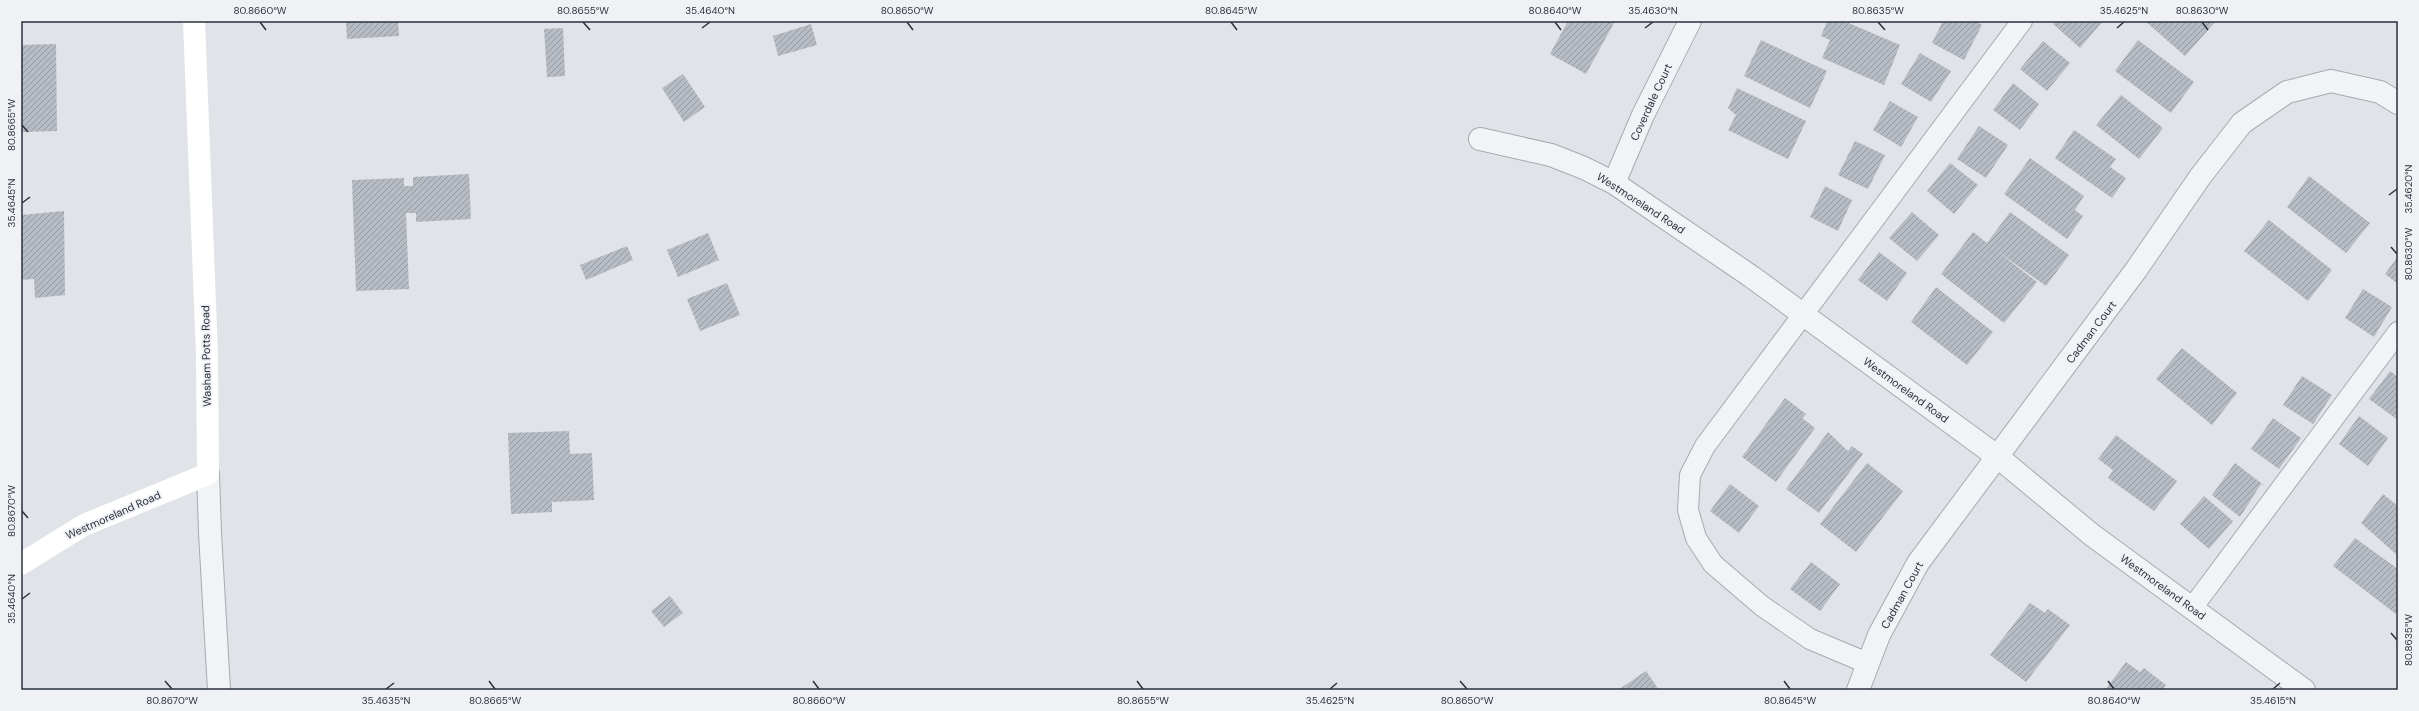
<svg xmlns="http://www.w3.org/2000/svg" width="2419" height="711" viewBox="0 0 2419 711" font-family="'DM Sans',sans-serif">
<style>
.building{fill:url(#building-hatch)}
.lines{fill:none;stroke-linecap:round;stroke-linejoin:round}
.lane-casing{stroke:#a6aab1;stroke-width:22}
.street-casing{stroke:#a6aab1;stroke-width:24}
.lane{stroke:#f2f3f6;stroke-width:20}
.street{stroke:#f2f3f6;stroke-width:22}
.secondary{stroke:#fff;stroke-width:22}
.ticks{fill:none;stroke:#2a313d;stroke-width:1.5}
.labels{text-anchor:middle;stroke-width:3.5;stroke-linejoin:round;paint-order:stroke}
.street-label{font-size:11px;fill:#2a313d;stroke:#eff1f5}
.neatline{fill:none;stroke:#2a313d;stroke-width:1.5}
.ticks-label{font-size:10px;text-anchor:middle;fill:#2a313d}
</style>
<defs>
<pattern id="building-hatch" width="6" height="6" patternUnits="userSpaceOnUse"><rect width="6" height="6" fill="#b7bcc4"/><path d="M-1 1l2-2M0 6l6-6M5 7l2-2" fill="none" stroke="#9599a0"/></pattern>
</defs>
<rect width="100%" height="100%" fill="#e0e3e7"/>
<path class="building" d="M346,21H398L399,36L347,39Z
M1568,21H1615L1586,74L1550,54Z
M1827,21H1844L1900,45L1884,85L1822,58L1830,40L1821,36Z
M1943,21H1975L1982,25L1964,60L1932,43Z
M2056,21H2103L2080,48L2053,24Z
M2145,21H2216L2185,56Z
M811,24L817,45L778,56L773,36Z
M563,28L565,76L547,77L544,29Z
M1761,40L1827,71L1810,108L1744,76Z
M2138,40L2194,82L2171,113L2115,71Z
M2043,41L2070,63L2047,91L2020,69Z
M56,44L57,131L21,132V45Z
M1920,53L1951,71L1931,102L1901,84Z
M683,74L705,107L684,122L662,88Z
M2013,83L2039,104L2020,130L1993,110Z
M1737,88L1806,121L1788,159L1728,130L1736,115L1728,108Z
M2121,95L2163,128L2139,159L2096,125Z
M1890,101L1918,117L1901,147L1873,130Z
M1979,126L2008,145L1986,178L1957,159Z
M2074,130L2116,159L2110,167L2126,178L2112,198L2055,158Z
M1855,141L1885,155L1868,189L1838,175Z
M2030,158L2084,196L2075,210L2083,216L2067,239L2004,194Z
M1950,163L1978,185L1954,214L1927,191Z
M469,174L471,219L416,222V213H406L409,289L356,291L352,180L404,178V186H413V177Z
M2309,176L2370,223L2346,253L2287,207Z
M1825,186L1852,200L1838,231L1810,217Z
M64,211L65,295L35,298L34,279L21,280V215Z
M1912,212L1939,235L1917,261L1889,238Z
M2010,212L2069,255L2046,286L1997,251L2037,282L2004,323L1941,274L1973,232L1987,243Z
M2269,220L2332,270L2308,301L2244,251Z
M708,233L719,260L678,277L667,250Z
M627,246L633,260L586,280L580,265Z
M1879,252L1907,273L1887,301L1858,280Z
M2398,256V284L2385,274Z
M727,283L740,315L700,331L687,299Z
M1936,287L1993,332L1967,365L1911,322Z
M2363,289L2392,307L2374,337L2345,318Z
M2182,348L2237,393L2212,425L2156,379Z
M2390,371L2398,377V420L2369,399Z
M2302,376L2332,395L2313,424L2283,405Z
M1785,398L1806,414L1802,418L1815,428L1776,482L1742,457Z
M2359,416L2388,438L2368,466L2339,444Z
M2273,418L2301,438L2279,469L2251,449Z
M569,431L570,454L592,453L594,500L552,502V512L511,514L508,433Z
M1828,432L1848,451L1852,446L1863,454L1819,513L1786,489Z
M2116,435L2177,481L2154,511L2108,478L2113,470L2098,459Z
M1867,463L1903,491L1856,552L1820,524Z
M2235,463L2265,486L2261,484L2240,517L2212,495Z
M1730,484L1759,506L1739,533L1710,511Z
M2383,494L2398,506V556L2361,523Z
M2204,496L2233,521L2209,549L2180,524Z
M2355,538L2398,569V611L2396,614L2333,566Z
M1811,562L1840,584L1820,611L1790,589Z
M670,596L683,613L664,627L651,611Z
M2030,603L2045,613L2048,609L2070,625L2026,682L1990,655Z
M2126,662L2140,672L2144,668L2166,685L2162,690H2105Z
M1646,671L1659,690H1618Z"/>
<g class="lines">
<g class="lane-casing">
<path id="lane" d="M2192,608L2398,332
M1867,663L1810,639L1762,606L1713,564L1696,538L1688,510L1690,475L1705,446L2022,21"/>
</g>
<g class="street-casing">
<path id="street" d="M1480,139L1551,155L1584,168L1614,183L1752,277L1998,457L2092,535L2304,690
M1614,183L1643,115L1690,21
M208,474L210,533L219,690
M1858,690L1879,635L1918,563L2136,270L2200,177L2242,123L2287,92L2331,81L2380,92L2398,103"/>
</g>
<use href="#lane" class="lane"/>
<use href="#street" class="street"/>
<path class="secondary" d="M21,564L84,525L208,474L207,355L194,21"/>
</g>
<path class="ticks" d="M260,22L266,30M583,22L590,30M907,22L913,30M1231,22L1237,30M1555,22L1561,30M1878,22L1885,30M2202,22L2208,30M702,28L710,22M1645,28L1653,22M2117,28L2124,22M22,125L28,132M2389,195L2397,189M22,203L30,197M2391,247L2397,254M22,511L28,518M22,599L30,593M2391,633L2397,640M165,681L172,689M489,681L495,689M813,681L819,689M1137,681L1143,689M1460,681L1467,689M1784,681L1790,689M2108,681L2114,689M386,689L394,683M1330,689L1337,683M2273,689L2280,683"/>
<g class="labels">
<g class="street-label">
<text transform="translate(1651 102) rotate(-65)" y="4">Coverdale Court</text>
<text transform="translate(1641 203) rotate(33)" y="4">Westmoreland Road</text>
<text transform="translate(2091 332) rotate(-53)" y="4">Cadman Court</text>
<text transform="translate(206 356) rotate(-91)" y="4">Washam Potts Road</text>
<text transform="translate(1906 390) rotate(36)" y="4">Westmoreland Road</text>
<text transform="translate(113 515) rotate(-24)" y="4">Westmoreland Road</text>
<text transform="translate(2163 587) rotate(36)" y="4">Westmoreland Road</text>
<text transform="translate(1902 595) rotate(-61)" y="4">Cadman Court</text>
</g>
</g>
<rect width="2419" height="711" fill="none" stroke="#eff1f5" stroke-width="44"/>
<rect x="22" y="22" width="2375" height="667" class="neatline"/>
<g class="ticks-label">
<text x="260" y="14">80.8660°W</text>
<text x="583" y="14">80.8655°W</text>
<text x="710" y="14">35.4640°N</text>
<text x="907" y="14">80.8650°W</text>
<text x="1231" y="14">80.8645°W</text>
<text x="1555" y="14">80.8640°W</text>
<text x="1653" y="14">35.4630°N</text>
<text x="1878" y="14">80.8635°W</text>
<text x="2124" y="14">35.4625°N</text>
<text x="2202" y="14">80.8630°W</text>
<text transform="translate(11 125) rotate(-90)" y="4">80.8665°W</text>
<text transform="translate(2408 189) rotate(-90)" y="4">35.4620°N</text>
<text transform="translate(11 203) rotate(-90)" y="4">35.4645°N</text>
<text transform="translate(2408 254) rotate(-90)" y="4">80.8630°W</text>
<text transform="translate(11 511) rotate(-90)" y="4">80.8670°W</text>
<text transform="translate(11 599) rotate(-90)" y="4">35.4640°N</text>
<text transform="translate(2408 640) rotate(-90)" y="4">80.8635°W</text>
<text x="172" y="704">80.8670°W</text>
<text x="386" y="704">35.4635°N</text>
<text x="495" y="704">80.8665°W</text>
<text x="819" y="704">80.8660°W</text>
<text x="1143" y="704">80.8655°W</text>
<text x="1330" y="704">35.4625°N</text>
<text x="1467" y="704">80.8650°W</text>
<text x="1790" y="704">80.8645°W</text>
<text x="2114" y="704">80.8640°W</text>
<text x="2273" y="704">35.4615°N</text>
</g>
</svg>
